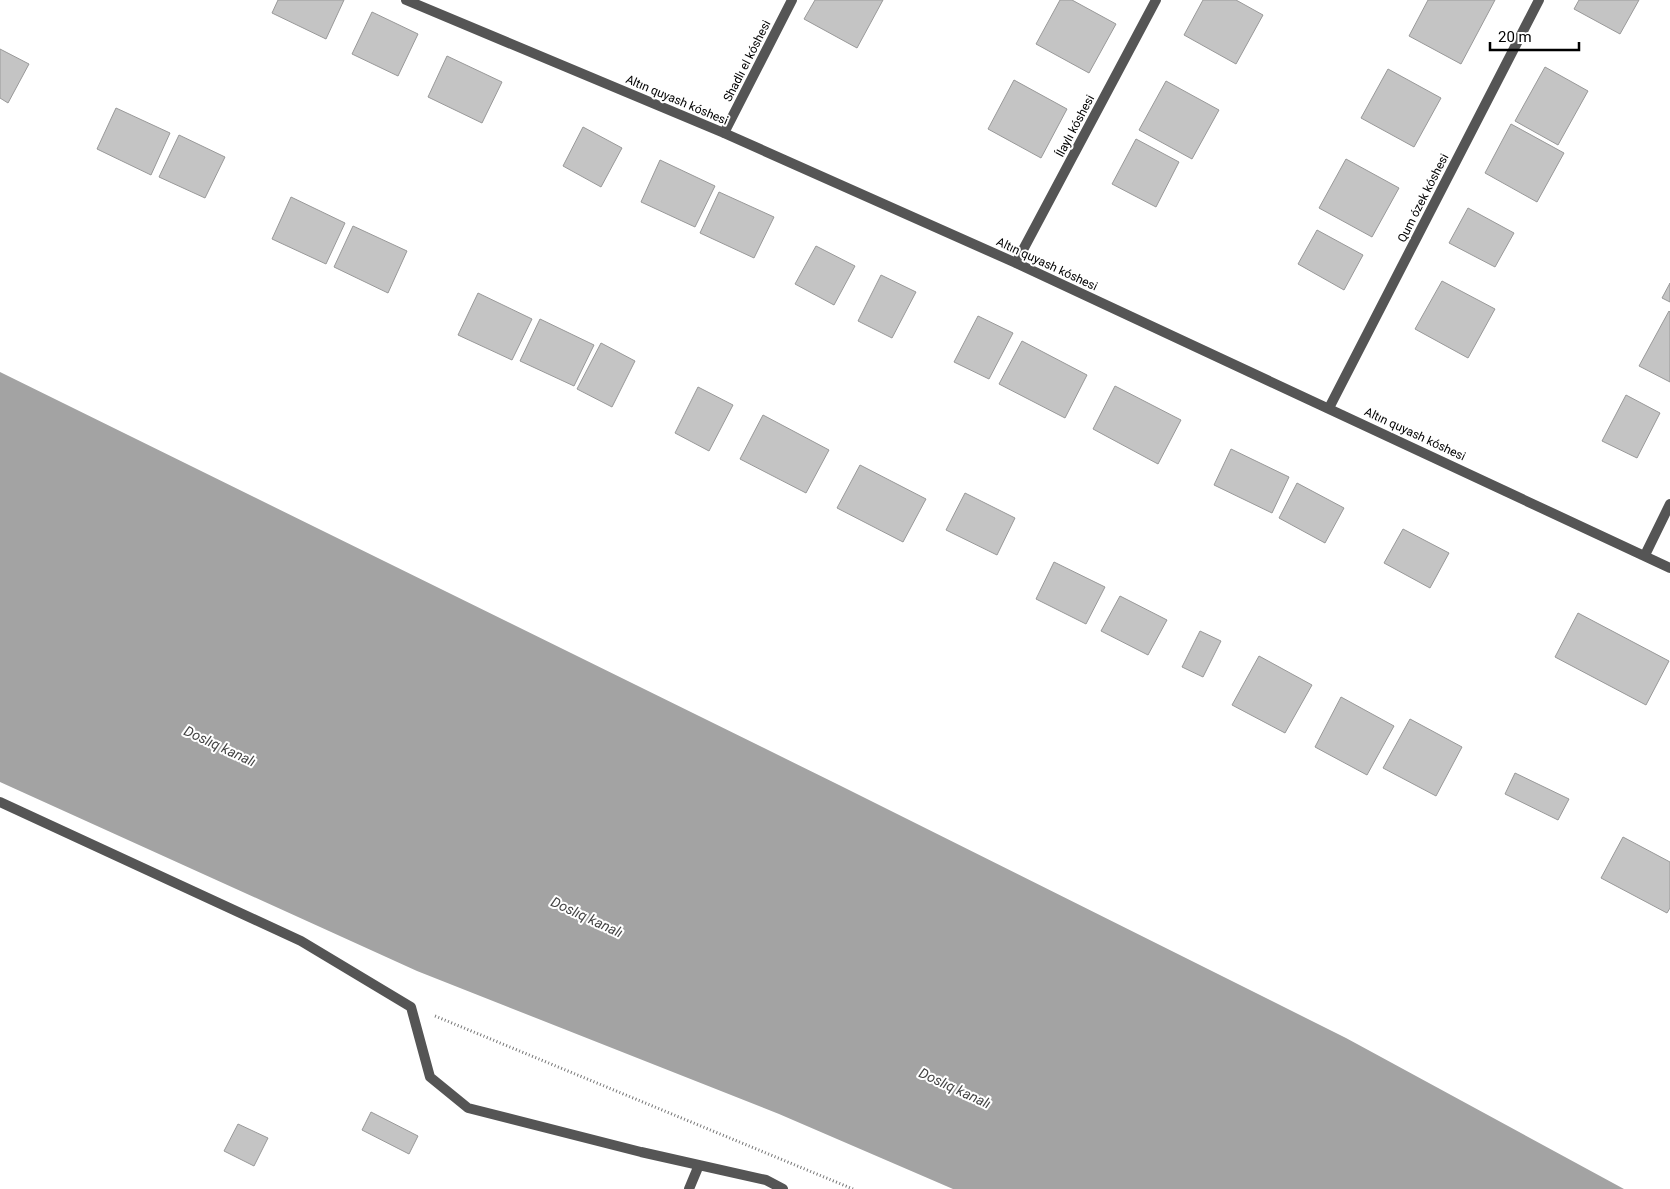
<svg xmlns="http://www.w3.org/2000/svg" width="1670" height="1189" viewBox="0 0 1670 1189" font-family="Roboto,sans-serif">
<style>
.water{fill:#a3a3a3}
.building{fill:#c4c4c4;stroke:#999}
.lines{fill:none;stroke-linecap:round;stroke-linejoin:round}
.path{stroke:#777;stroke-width:3;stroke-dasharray:1 2.5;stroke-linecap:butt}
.street{stroke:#555;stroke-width:10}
.labels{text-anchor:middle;stroke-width:4;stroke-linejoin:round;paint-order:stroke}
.street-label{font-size:12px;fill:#000;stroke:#fff}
.water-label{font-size:14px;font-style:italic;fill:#444;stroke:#fff}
</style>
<rect width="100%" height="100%" fill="#fff"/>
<path class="water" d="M0,372L839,785L1346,1038L1624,1189H953L779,1114L417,971L0,782Z"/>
<path class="building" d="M278,0H344L326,39L272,13Z
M815,0H883L857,48L804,19Z
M1060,0H1072L1116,24L1089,73L1036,44Z
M1203,0H1236L1263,15L1236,64L1184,35Z
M1428,0H1495L1461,64L1409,36Z
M1579,0H1639L1620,34L1574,9Z
M372,12L418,34L398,76L352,54Z
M0,49L29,64L8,103L0,98Z
M447,56L502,82L482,123L428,97Z
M1545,67L1588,91L1558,145L1515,121Z
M1388,69L1441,98L1414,147L1361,118Z
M1014,80L1067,109L1041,158L988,129Z
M1166,81L1219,110L1192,159L1139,130Z
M116,108L170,133L151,175L97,149Z
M1511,124L1564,153L1537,202L1485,173Z
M583,127L622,148L601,187L563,166Z
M179,135L225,157L205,198L159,177Z
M1136,139L1179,162L1156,207L1112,184Z
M1346,159L1399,188L1372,237L1319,208Z
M660,160L715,186L695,227L641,202Z
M719,192L774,217L754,258L700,233Z
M291,197L345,223L326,264L272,239Z
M1468,208L1514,233L1495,267L1449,243Z
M353,226L407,251L388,293L334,267Z
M1317,230L1363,255L1344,290L1298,264Z
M816,246L855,266L834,305L795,284Z
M881,275L916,292L892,338L858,321Z
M1442,281L1495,309L1468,358L1415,329Z
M1670,283V302L1662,298Z
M478,293L532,319L512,360L458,335Z
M1669,311L1670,312V382L1639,366Z
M978,316L1013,333L989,379L954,362Z
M540,319L594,345L574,386L520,361Z
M1022,341L1087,375L1065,418L999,384Z
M601,343L635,361L612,407L577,389Z
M1115,386L1181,420L1158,464L1093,429Z
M698,387L733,405L709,451L675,433Z
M1626,395L1660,413L1637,458L1602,441Z
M763,415L829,450L806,493L740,459Z
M1231,449L1289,477L1272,513L1214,485Z
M860,465L926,499L903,542L837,508Z
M1297,483L1344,508L1325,543L1279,518Z
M965,493L1015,518L997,555L946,530Z
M1403,529L1449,553L1430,588L1384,563Z
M1054,562L1105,587L1086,624L1036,599Z
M1120,596L1167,620L1148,655L1101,631Z
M1578,613L1669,661L1646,705L1555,657Z
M1200,631L1221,641L1203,677L1182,667Z
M1259,656L1312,685L1285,733L1232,705Z
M1341,697L1394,726L1367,775L1315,747Z
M1410,719L1462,747L1436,796L1383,768Z
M1515,773L1569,799L1558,820L1505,794Z
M1623,837L1670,862V908L1667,913L1601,878Z
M371,1112L418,1136L409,1154L362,1130Z
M238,1124L268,1138L254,1166L224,1151Z"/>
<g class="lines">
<path class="path" d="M435,1016L853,1189"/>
<path class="street" d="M406,0L724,133L1016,263L1670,568
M724,133L792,0
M1016,263L1156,0
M1329,408L1539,0
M1645,555L1670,504
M0,802L301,941L411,1007L430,1077L468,1108L641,1152L766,1180L783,1189
M689,1189L699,1165"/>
</g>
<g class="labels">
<g class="street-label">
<text transform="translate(747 61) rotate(-63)" y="4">Shadlı el kóshesi</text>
<text transform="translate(677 100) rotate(23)" y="4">Altın quyash kóshesi</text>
<text transform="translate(1075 126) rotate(-62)" y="4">Ílaylı kóshesi</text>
<text transform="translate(1423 198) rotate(-63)" y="4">Qum ózek kóshesi</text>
<text transform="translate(1047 264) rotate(25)" y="4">Altın quyash kóshesi</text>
<text transform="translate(1415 434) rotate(25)" y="4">Altın quyash kóshesi</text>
</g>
<g class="water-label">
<text transform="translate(220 746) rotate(25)" y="5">Doslıq kanalı</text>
<text transform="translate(587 917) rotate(25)" y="5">Doslıq kanalı</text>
<text transform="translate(955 1088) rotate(25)" y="5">Doslıq kanalı</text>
</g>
</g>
<path d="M1490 42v8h89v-8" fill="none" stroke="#000000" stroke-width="2.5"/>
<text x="1498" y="42" font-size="15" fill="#000000" stroke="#ffffff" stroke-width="4" paint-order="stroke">20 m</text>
</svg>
